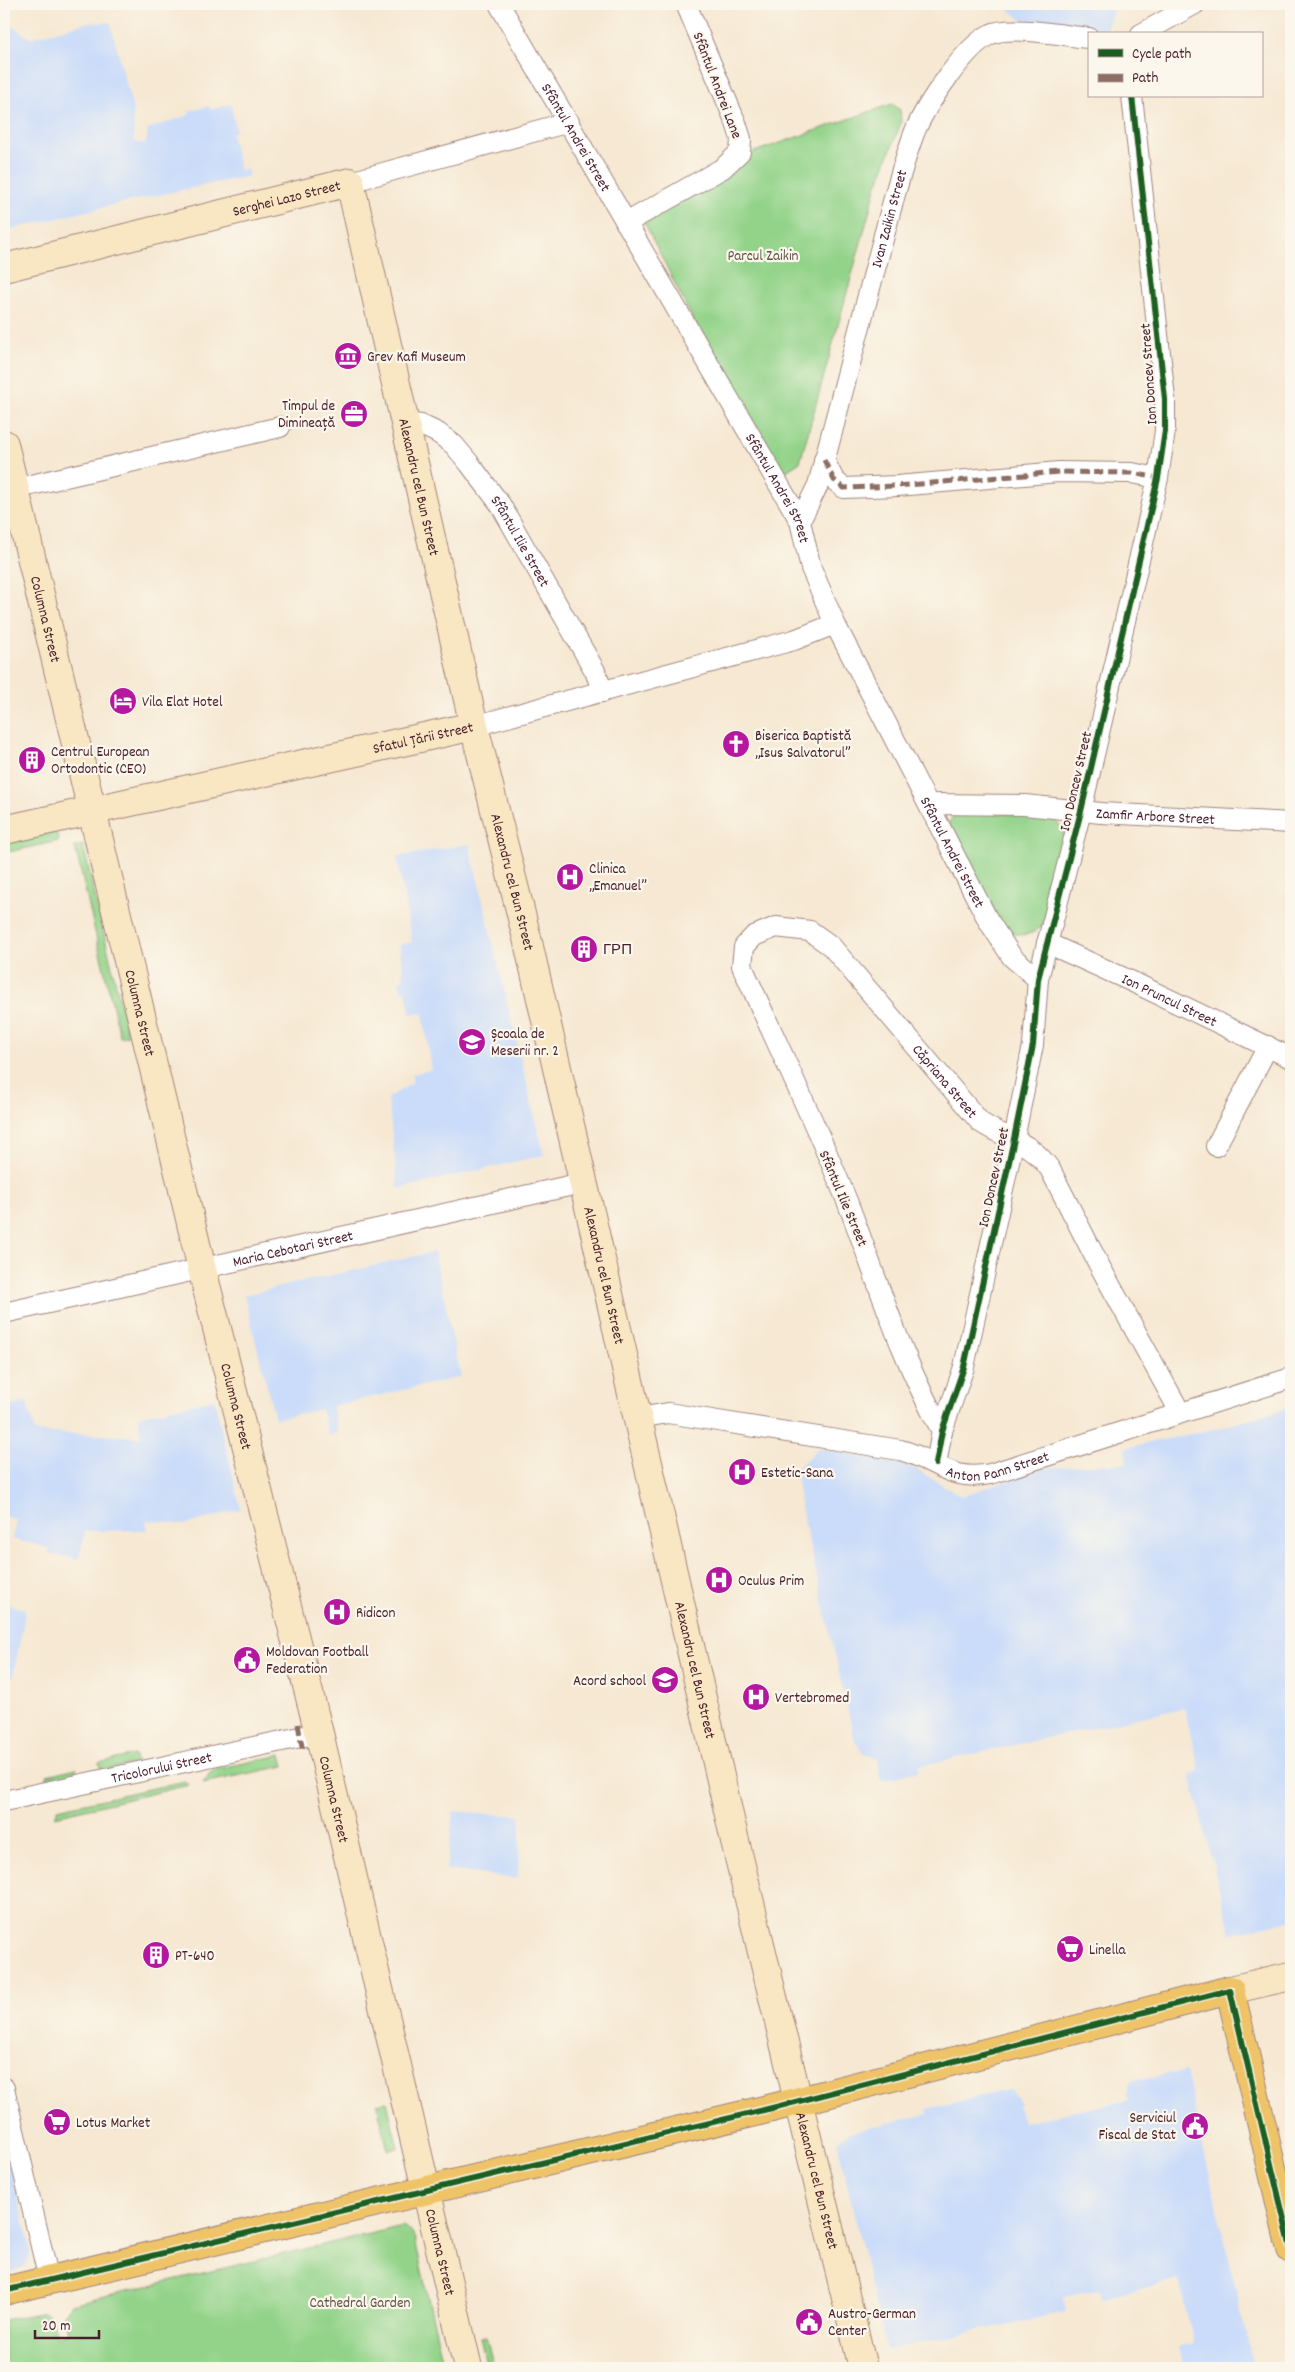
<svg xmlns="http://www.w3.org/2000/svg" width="1295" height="2372" viewBox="0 0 1295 2372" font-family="Dekko,sans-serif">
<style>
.built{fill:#cadcf9}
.green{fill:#93d389;stroke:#6e795a}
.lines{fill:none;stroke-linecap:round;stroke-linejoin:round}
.minor-casing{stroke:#a0847e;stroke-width:22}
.secondary-casing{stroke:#a0847e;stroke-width:30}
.primary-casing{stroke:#a0847e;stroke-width:30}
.minor{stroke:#fff;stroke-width:20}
.secondary{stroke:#f9e7c3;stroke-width:28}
.primary{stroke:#efc469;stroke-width:28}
.quiet{stroke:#8d6e63;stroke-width:5;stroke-dasharray:10 5;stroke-linecap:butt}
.cycleway-casing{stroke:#fbf7ec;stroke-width:9}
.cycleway{stroke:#1b5e20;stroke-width:6}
.labels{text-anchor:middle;stroke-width:4.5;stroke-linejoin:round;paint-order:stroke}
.street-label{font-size:15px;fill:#4a1f2b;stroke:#fbf7ec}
.park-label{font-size:15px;fill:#605547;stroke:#fbf7ec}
.poi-label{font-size:15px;fill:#4a1f2b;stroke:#fbf7ec;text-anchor:start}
</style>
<rect width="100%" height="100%" fill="#fbf7ec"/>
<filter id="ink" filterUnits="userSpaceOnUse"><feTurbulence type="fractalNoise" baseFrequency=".02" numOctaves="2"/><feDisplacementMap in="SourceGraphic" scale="10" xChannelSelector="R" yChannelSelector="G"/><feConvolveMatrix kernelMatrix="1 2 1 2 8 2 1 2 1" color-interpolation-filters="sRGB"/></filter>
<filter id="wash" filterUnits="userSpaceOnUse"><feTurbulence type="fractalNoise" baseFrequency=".0096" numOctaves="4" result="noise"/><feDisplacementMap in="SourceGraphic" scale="20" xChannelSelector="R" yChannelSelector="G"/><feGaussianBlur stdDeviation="1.12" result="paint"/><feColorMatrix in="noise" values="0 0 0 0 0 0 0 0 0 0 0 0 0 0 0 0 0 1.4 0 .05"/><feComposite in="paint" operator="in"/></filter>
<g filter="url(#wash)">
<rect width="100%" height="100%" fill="#f6e8d2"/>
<path class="built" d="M1002,4H1113L1114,8L1106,30L1022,20Z
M110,22L133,110L134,142L146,144L148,129L189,115V111L209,106L210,110L231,104L236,131L231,133L240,171L247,169L249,176L125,202L4,231V32L14,27L30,38L86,23Z
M469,844L544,1155L398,1189L388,1098L412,1083V1074L431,1070L423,1013L410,1014L406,990H401L399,980H403V968L399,945L412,942L397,857Z
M434,1252L461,1377L332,1406L338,1433L328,1436L321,1409L275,1419L244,1295Z
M214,1399L241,1509L185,1525L146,1520L147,1530L85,1531L79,1559L49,1554V1548L12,1539L16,1520L4,1516V1408L27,1402L35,1432L141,1437L138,1416Z
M1291,1407V1920L1231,1934L1190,1775L1200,1771L1184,1708L918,1766L919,1771L882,1780L877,1758L865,1754L855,1742L800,1503L796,1469L819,1448L912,1467L961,1496L1046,1468L1127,1463L1125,1448L1219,1428Z
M4,1604L26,1609L13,1677H4Z
M454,1811L521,1816L518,1879L446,1870Z
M1186,2071L1254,2368H1184L1179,2347L1194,2344L1179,2280L1102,2298L1100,2289L1063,2297L1066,2312L886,2350L837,2142L849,2132L928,2114L927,2109L1011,2089L1021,2103L1019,2105L1023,2122L1129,2100L1127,2093L1129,2081Z
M4,2143L31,2250L25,2266L4,2275Z"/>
<path class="green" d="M892,104L900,110L901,123L876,188L800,462L773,480L643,220L754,152Z
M980,812L1050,818C1059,822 1063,828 1065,837L1043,925C1032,937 1018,937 1004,930L948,823L957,813Z
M51,831L57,834L59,841L4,853V842Z
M83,845L128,1035L120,1037L75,847Z
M134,1755L137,1763L101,1771L99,1763Z
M281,1755L284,1766L203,1783L212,1770Z
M77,1768L73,1777L49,1782L47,1775Z
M185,1781L189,1785L55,1816L58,1809Z
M387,2102L398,2148L388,2150L377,2104Z
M403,2226L412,2232L415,2240L444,2368H4V2320L45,2312L52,2319L57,2336L68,2333L64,2313L71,2304Z
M486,2336L494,2368H487L480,2337Z"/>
</g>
<g filter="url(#ink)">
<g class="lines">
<g class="minor-casing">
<g id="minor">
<path id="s1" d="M499,4L800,521L811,568L835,624L988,920L1012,957L1038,979"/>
<path d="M1141,34L1195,4"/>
<path d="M350,182L569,122"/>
<path d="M626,223L723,168L740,152L741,139L736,123L686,4"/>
<path id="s2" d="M405,423L421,425L438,433L454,445L469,463L500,504L595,671L603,692"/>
<path d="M824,460L834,480L844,488L897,486L1059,472L1132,473L1158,478"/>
<path d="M14,489L280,427"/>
<path id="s3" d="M800,521L818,485C837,413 856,341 875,269C888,223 898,175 915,131C926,105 966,45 991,34C1010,25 1066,36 1089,38"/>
<path d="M474,726L794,640L835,624"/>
<path id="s4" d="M930,804L1025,805L1101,813L1291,823"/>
<path id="s5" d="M1047,943L1135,983L1291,1058"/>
<path d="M1216,1146L1268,1046"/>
<path id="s6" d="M4,1313L582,1183"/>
<path id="s7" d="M639,1418L668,1413L900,1450C938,1460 949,1482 990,1474L1291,1378"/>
<path id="s8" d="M942,1431C901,1359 877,1278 847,1201C815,1122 777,1044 742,966L744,947L754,936L776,927L810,931L831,946L980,1122C1008,1141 1027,1138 1050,1169L1098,1263L1180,1412"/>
<path d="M936,1464L942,1431L964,1367L1014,1139L1033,1045L1038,979L1081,811L1158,478L1165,431V399L1132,96"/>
<path id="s9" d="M4,1801L319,1733"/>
<path d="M4,2088L49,2280"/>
</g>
</g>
<g class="secondary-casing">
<g id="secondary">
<path id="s10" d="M4,268L350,182L474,726L527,938L735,1841L863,2368"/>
<path id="s11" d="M4,444L202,1269L319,1733L468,2368"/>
<path id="s12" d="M4,830L474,726"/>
<path d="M1230,1990L1291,1976"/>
</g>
</g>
<g class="primary-casing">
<path id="primary" d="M4,2291L772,2108L1230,1990L1291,2249"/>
</g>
<use href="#minor" class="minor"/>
<use href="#secondary" class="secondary"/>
<use href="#primary" class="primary"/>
<path class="quiet" d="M824,460L834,480L844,488L897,486L1059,472L1132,473L1158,478
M298,1724L303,1752"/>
<g class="cycleway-casing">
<path id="cycleway" d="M936,1464L942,1431L964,1367L1014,1139L1033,1045L1038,979L1081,811L1158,478L1165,431V399L1132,96
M4,2291L772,2108L1230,1990L1291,2249"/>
</g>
<use href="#cycleway" class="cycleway"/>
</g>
</g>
<defs>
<g id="museum-disc" transform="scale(1.4375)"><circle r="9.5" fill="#b5179e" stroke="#fbf7ec"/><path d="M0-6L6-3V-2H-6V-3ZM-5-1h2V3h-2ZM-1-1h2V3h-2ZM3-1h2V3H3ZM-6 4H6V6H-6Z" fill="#fff"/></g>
<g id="office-disc" transform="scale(1.4375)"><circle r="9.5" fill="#b5179e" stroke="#fbf7ec"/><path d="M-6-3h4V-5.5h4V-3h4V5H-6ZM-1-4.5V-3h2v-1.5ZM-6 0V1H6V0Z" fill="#fff"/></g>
<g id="hotel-disc" transform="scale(1.4375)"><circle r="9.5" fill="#b5179e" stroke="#fbf7ec"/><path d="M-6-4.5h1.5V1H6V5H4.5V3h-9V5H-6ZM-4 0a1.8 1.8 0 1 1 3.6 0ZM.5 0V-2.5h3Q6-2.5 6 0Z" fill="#fff"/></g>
<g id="church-disc" transform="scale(1.4375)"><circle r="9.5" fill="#b5179e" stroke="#fbf7ec"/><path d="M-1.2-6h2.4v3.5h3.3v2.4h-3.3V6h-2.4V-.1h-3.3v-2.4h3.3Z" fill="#fff"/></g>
<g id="building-disc" transform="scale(1.4375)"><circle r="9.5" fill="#b5179e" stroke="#fbf7ec"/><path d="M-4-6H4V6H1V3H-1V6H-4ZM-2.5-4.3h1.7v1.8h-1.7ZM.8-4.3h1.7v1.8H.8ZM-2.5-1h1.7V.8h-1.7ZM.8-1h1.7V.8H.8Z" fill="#fff"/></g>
<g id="hospital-disc" transform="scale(1.4375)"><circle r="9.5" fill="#b5179e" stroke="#fbf7ec"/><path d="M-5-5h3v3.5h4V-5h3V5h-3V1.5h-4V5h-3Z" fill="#fff"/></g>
<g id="university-disc" transform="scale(1.4375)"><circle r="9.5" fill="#b5179e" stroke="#fbf7ec"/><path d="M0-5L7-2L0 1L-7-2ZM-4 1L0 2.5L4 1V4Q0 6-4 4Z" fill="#fff"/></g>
<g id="civic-disc" transform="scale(1.4375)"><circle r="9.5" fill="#b5179e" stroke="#fbf7ec"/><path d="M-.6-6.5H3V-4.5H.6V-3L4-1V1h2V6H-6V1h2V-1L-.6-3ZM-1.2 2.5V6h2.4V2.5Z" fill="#fff"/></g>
<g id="school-disc" transform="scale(1.4375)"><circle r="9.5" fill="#b5179e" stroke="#fbf7ec"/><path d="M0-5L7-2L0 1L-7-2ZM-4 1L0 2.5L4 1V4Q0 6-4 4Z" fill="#fff"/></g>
<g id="supermarket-disc" transform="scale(1.4375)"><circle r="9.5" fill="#b5179e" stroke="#fbf7ec"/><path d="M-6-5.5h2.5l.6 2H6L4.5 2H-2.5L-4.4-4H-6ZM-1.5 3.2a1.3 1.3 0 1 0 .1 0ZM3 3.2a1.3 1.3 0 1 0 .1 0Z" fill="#fff"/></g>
</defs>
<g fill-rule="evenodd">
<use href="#museum-disc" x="348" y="356"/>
<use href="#office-disc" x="354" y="414"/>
<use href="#hotel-disc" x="123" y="701"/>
<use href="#church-disc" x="736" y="744"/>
<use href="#building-disc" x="32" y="760"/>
<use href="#hospital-disc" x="570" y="877"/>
<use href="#building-disc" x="584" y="949"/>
<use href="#university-disc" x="472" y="1042"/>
<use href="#hospital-disc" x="742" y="1472"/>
<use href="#hospital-disc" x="719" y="1580"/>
<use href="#hospital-disc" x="337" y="1612"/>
<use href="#civic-disc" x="247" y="1660"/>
<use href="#school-disc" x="665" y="1680"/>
<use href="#hospital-disc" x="756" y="1697"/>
<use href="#supermarket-disc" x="1070" y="1949"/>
<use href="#building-disc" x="156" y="1955"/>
<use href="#supermarket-disc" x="57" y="2122"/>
<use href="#civic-disc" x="1195" y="2126"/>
<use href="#civic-disc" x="809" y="2322"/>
</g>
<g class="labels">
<g class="street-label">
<text transform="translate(718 85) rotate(69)" y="5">Sfântul Andrei Lane</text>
<text dy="5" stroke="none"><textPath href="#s1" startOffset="154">Sfântul Andrei Street</textPath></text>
<text dy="5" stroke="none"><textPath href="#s10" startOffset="291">Serghei Lazo Street</textPath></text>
<text dy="5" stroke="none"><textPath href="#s3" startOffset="316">Ivan Zaikin Street</textPath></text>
<text transform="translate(1148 374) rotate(-94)" y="5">Ion Doncev Street</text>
<text dy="5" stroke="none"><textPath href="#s10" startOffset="669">Alexandru cel Bun Street</textPath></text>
<text dy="5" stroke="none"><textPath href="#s1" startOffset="559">Sfântul Andrei Street</textPath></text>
<text dy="5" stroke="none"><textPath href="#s2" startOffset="172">Sfântul Ilie Street</textPath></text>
<text dy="5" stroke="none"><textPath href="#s11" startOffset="180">Columna Street</textPath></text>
<text dy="5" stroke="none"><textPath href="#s12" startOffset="429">Sfatul Țării Street</textPath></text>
<text transform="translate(1075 781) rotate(-77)" y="5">Ion Doncev Street</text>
<text dy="5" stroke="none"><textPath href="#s4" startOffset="226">Zamfir Arbore Street</textPath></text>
<text dy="5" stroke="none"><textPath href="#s1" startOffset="964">Sfântul Andrei Street</textPath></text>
<text dy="5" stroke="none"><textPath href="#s10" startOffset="1075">Alexandru cel Bun Street</textPath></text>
<text dy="5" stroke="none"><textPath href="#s5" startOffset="135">Ion Pruncul Street</textPath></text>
<text dy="5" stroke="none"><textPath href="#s11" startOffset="585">Columna Street</textPath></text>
<text dy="5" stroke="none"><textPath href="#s8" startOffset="801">Căpriana Street</textPath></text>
<text transform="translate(993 1177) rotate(-78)" y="5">Ion Doncev Street</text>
<text transform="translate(844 1198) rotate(67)" y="5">Sfântul Ilie Street</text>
<text dy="5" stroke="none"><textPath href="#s6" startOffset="296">Maria Cebotari Street</textPath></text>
<text dy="5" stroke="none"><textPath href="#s10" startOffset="1479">Alexandru cel Bun Street</textPath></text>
<text dy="5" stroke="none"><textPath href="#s11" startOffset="990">Columna Street</textPath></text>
<text dy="5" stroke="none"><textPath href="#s7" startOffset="368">Anton Pann Street</textPath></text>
<text dy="5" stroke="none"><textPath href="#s10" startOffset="1884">Alexandru cel Bun Street</textPath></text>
<text dy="5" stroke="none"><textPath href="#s9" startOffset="161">Tricolorului Street</textPath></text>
<text dy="5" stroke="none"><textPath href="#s11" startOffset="1395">Columna Street</textPath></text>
<text dy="5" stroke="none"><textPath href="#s10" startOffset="2409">Alexandru cel Bun Street</textPath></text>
<text dy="5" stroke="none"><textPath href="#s11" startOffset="1860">Columna Street</textPath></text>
</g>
<g class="park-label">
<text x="763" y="260">Parcul Zaikin</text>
<text x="360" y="2307">Cathedral Garden</text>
</g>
<g class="poi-label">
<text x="367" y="361">Grev Kafi Museum</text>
<text x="335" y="410" text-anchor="end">Timpul de<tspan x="335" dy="17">Dimineață</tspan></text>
<text x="142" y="706">Vila Elat Hotel</text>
<text x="755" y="740">Biserica Baptistă<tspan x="755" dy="17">„Isus Salvatorul”</tspan></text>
<text x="51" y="756">Centrul European<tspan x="51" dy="17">Ortodontic (CEO)</tspan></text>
<text x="589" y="873">Clinica<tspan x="589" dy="17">„Emanuel”</tspan></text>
<text x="603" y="954">ГРП</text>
<text x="491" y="1038">Școala de<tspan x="491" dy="17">Meserii nr. 2</tspan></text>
<text x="761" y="1477">Estetic-Sana</text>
<text x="738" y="1585">Oculus Prim</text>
<text x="356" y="1617">Ridicon</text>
<text x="266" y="1656">Moldovan Football<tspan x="266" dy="17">Federation</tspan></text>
<text x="646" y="1685" text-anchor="end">Acord school</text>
<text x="775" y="1702">Vertebromed</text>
<text x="1089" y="1954">Linella</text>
<text x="175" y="1960">PT-640</text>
<text x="1176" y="2122" text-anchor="end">Serviciul<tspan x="1176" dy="17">Fiscal de Stat</tspan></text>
<text x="76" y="2127">Lotus Market</text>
<text x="828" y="2318">Austro-German<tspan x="828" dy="17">Center</tspan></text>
</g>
</g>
<rect width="1295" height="2372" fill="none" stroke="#fbf7ec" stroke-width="20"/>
<rect x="1088" y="32" width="175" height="65" fill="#fbf7ec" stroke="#b4a19f"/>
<rect x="1098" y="49" width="25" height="8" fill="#1b5e20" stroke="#b4a19f"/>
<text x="1132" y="58" font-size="15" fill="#4a1f2b">Cycle path</text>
<rect x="1098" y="74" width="25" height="8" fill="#8d6e63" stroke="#b4a19f"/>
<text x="1132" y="82" font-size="15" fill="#4a1f2b">Path</text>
<path d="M35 2330v8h64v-8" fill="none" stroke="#4a1f2b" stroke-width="2.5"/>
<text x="42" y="2330" font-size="15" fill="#4a1f2b" stroke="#fbf7ec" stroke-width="4" paint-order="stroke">20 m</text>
</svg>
